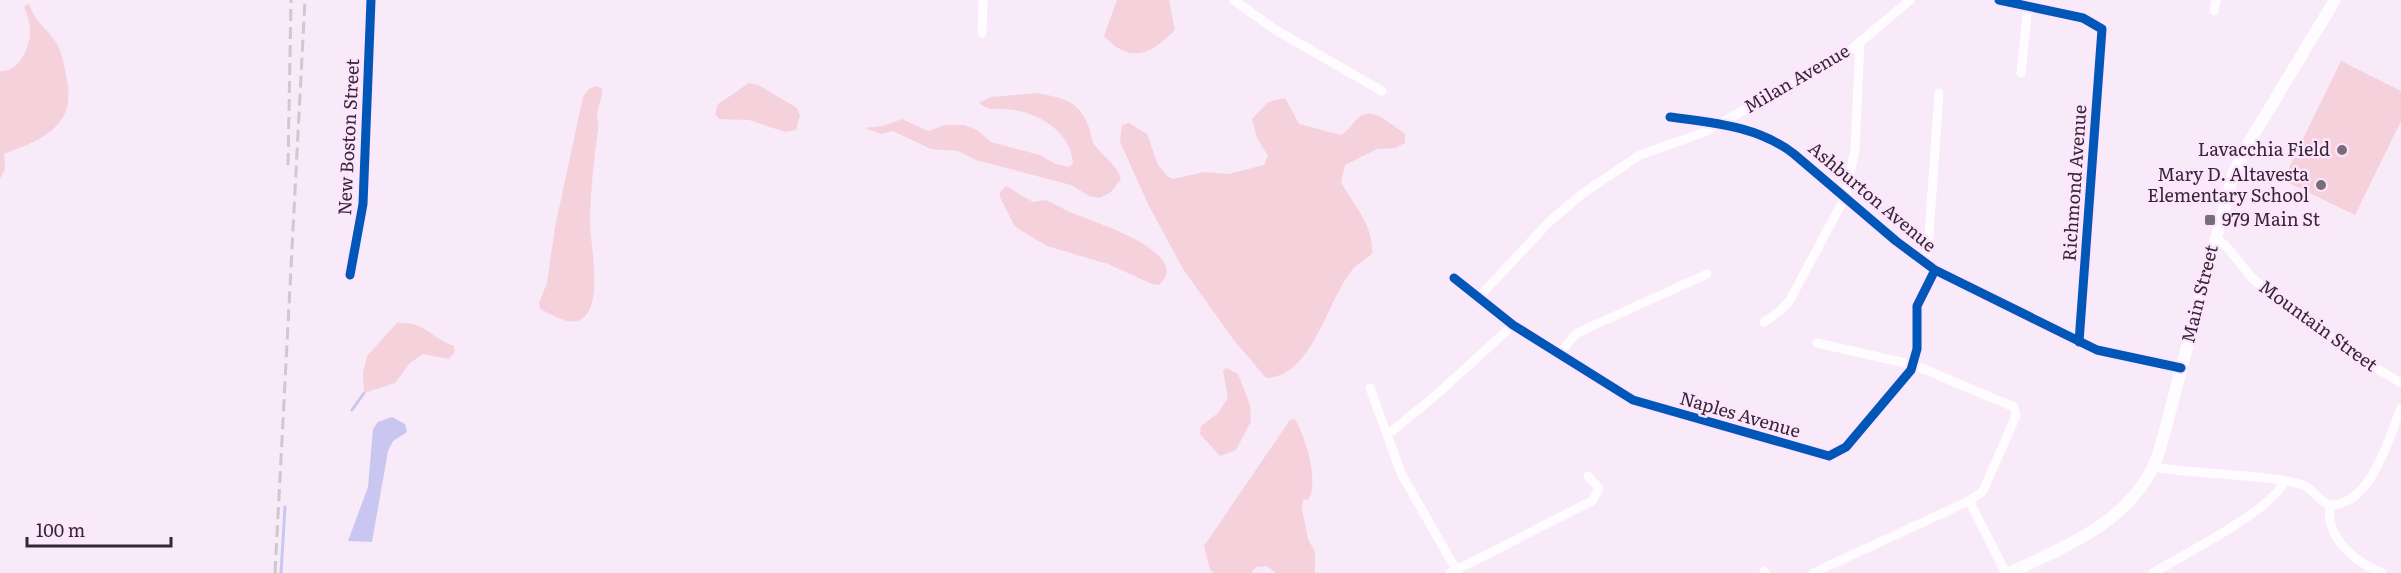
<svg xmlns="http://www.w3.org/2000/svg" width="2401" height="573" viewBox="0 0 2401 573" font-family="Literata,serif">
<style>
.green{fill:#f5d1dc}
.water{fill:#c9c6f1}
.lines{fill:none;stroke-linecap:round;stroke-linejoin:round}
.stream{stroke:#c9c6f1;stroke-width:3}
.minor{stroke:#fefcfe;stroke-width:9}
.secondary{stroke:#fefcfe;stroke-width:12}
.rail{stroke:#cdc9cd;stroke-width:3;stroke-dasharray:12 6;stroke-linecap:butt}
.cycleway-casing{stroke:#fee4fe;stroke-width:13}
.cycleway{stroke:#0057b8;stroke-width:9}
.poi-dot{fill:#786d78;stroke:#fee4fe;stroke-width:2}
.labels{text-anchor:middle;stroke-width:5;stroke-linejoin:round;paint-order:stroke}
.street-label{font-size:18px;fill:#332933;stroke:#fee4fe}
.poi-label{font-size:18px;fill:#332933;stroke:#fee4fe;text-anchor:end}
</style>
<rect width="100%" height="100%" fill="#f8eaf8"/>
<path class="green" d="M1117,0H1169L1175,30C1151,54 1131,65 1104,36Z
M29,4C36,23 47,28 57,44C62,53 64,65 66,75C78,126 45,138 4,154L5,169L0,179V71C19,72 31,47 30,29C30,21 26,13 24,6Z
M2341,61L2401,91V121L2355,215L2283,180Z
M749,83L758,85L797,108L800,115L796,130L785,132L749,120L719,119L715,114L718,104Z
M597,86L602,89C602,99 598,106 597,115C597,120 599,125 598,129C594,158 591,187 590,216C589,240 604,302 583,318C570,328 552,314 540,309L539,303L547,283L555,227L583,97L589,89Z
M1037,93C1066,99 1079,100 1090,130C1091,135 1092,143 1096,147C1106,159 1116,164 1121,179L1111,192L1100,198L1089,196L1071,185L976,160L958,151L931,149L893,131L881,134L864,128L883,126L902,119L928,131L946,125H964L977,130L991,142L1040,155L1056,164L1069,167L1073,163C1071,133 1042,115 1015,110C1002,108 989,112 979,103L991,97Z
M1285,98L1299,124L1341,135C1349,130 1352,124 1358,118C1372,105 1393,126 1405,134V143L1395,148L1377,149L1345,165L1341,182C1354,206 1374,225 1372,254C1366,259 1358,263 1353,269C1327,299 1313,377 1266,378L1233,339L1183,269L1149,206L1120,142L1122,125L1129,123L1147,134L1158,165L1167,176L1173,179L1204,172L1228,174L1264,165L1268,156L1257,138L1252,119L1268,102Z
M1006,186L1033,202L1046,200C1057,205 1068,212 1080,216C1097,223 1194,254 1159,285L1152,284L1108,264L1047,246L1020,230L1014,225L1000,197V192Z
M397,323C425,321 430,338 454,346L455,351L449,359L423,354L410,363L395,383L364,393L363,372L367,356Z
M1226,368L1238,374L1250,405L1251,421L1236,450L1220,456L1200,434L1201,426L1218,413L1228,398L1223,371Z
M1295,419C1305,436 1320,482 1308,500L1303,499L1302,509L1308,539L1315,552V573H1276L1267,566L1256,567L1251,573H1214L1210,570L1204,546L1290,420Z"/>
<path class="water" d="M392,417L405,424L407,432L393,441L388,451L372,542L348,541L368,487L373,429L378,422Z"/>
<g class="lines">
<path class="stream" d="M352,410L364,393
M281,573L285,507"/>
<path class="minor" d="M1234,0L1274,29L1382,91
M1999,0L2083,18L2102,29L2079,342
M2214,11L2216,0
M982,33L983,0
M2021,73L2028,6
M1670,117C1714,123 1758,126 1794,154L1896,241L1935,270L2097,350L2181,368
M2215,238L2226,246L2251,277L2272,295L2356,356L2401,383
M1922,262L1928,249L1939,93
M350,275L363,204L371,0
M1454,278L1513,325L1633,400L1829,456L1846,447L1911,370L1917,349V306L1935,270
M1480,296L1549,222L1582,194L1640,155L1702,133L1817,71L1853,48L1910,0
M1764,322L1779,312L1790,300L1845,197L1855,150L1860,41
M1817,343L1914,365L2014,407L2016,416L1983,491L1969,501L2006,573
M1558,355L1577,333L1707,274
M1370,388L1401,473L1458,573
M1387,435L1435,396L1513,325
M2153,467C2201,475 2255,473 2300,484C2313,487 2317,501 2330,505
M2330,505C2371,506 2389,438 2401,408
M2330,505C2325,538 2355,562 2382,573
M1764,571L1765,573
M1450,573L1592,501L1599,488L1588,476
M1813,573L1969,501
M2153,573C2186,553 2268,513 2285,481"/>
<path class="secondary" d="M2010,573C2070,544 2138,519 2160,449L2233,175L2248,144L2335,0"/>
<path class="rail" d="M288,165L291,0
M275,573L305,0"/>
<g class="cycleway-casing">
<path id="cycleway" d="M1999,0L2083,18L2102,29L2079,342
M1670,117C1714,123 1758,126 1794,154L1896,241L1935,270L2097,350L2181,368
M350,275L363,204L371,0
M1454,278L1513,325L1633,400L1829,456L1846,447L1911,370L1917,349V306L1935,270"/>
</g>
<use href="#cycleway" class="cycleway"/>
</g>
<g class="poi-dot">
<circle cx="2342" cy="150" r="6"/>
<circle cx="2321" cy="185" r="6"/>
<rect x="2204" y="214" width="12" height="12" rx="3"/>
</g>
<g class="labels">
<g class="street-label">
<text transform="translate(1797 79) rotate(-30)" y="6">Milan Avenue</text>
<text transform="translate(349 137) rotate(-87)" y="6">New Boston Street</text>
<text transform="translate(2075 183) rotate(-86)" y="6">Richmond Avenue</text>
<text transform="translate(1872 197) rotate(40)" y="6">Ashburton Avenue</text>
<text transform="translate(2200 294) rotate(-76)" y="6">Main Street</text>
<text transform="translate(2318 326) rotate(36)" y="6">Mountain Street</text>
<text transform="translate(1740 415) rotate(16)" y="6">Naples Avenue</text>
</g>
<g class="poi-label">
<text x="2330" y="156">Lavacchia Field</text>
<text x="2309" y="181">Mary D. Altavesta<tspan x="2309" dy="21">Elementary School</tspan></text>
<text x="2222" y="226" text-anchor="start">979 Main St</text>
</g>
</g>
<path d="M27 537v9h144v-9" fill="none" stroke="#332933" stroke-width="3"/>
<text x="36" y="537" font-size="18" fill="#332933" stroke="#fee4fe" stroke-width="4.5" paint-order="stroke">100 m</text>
</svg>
